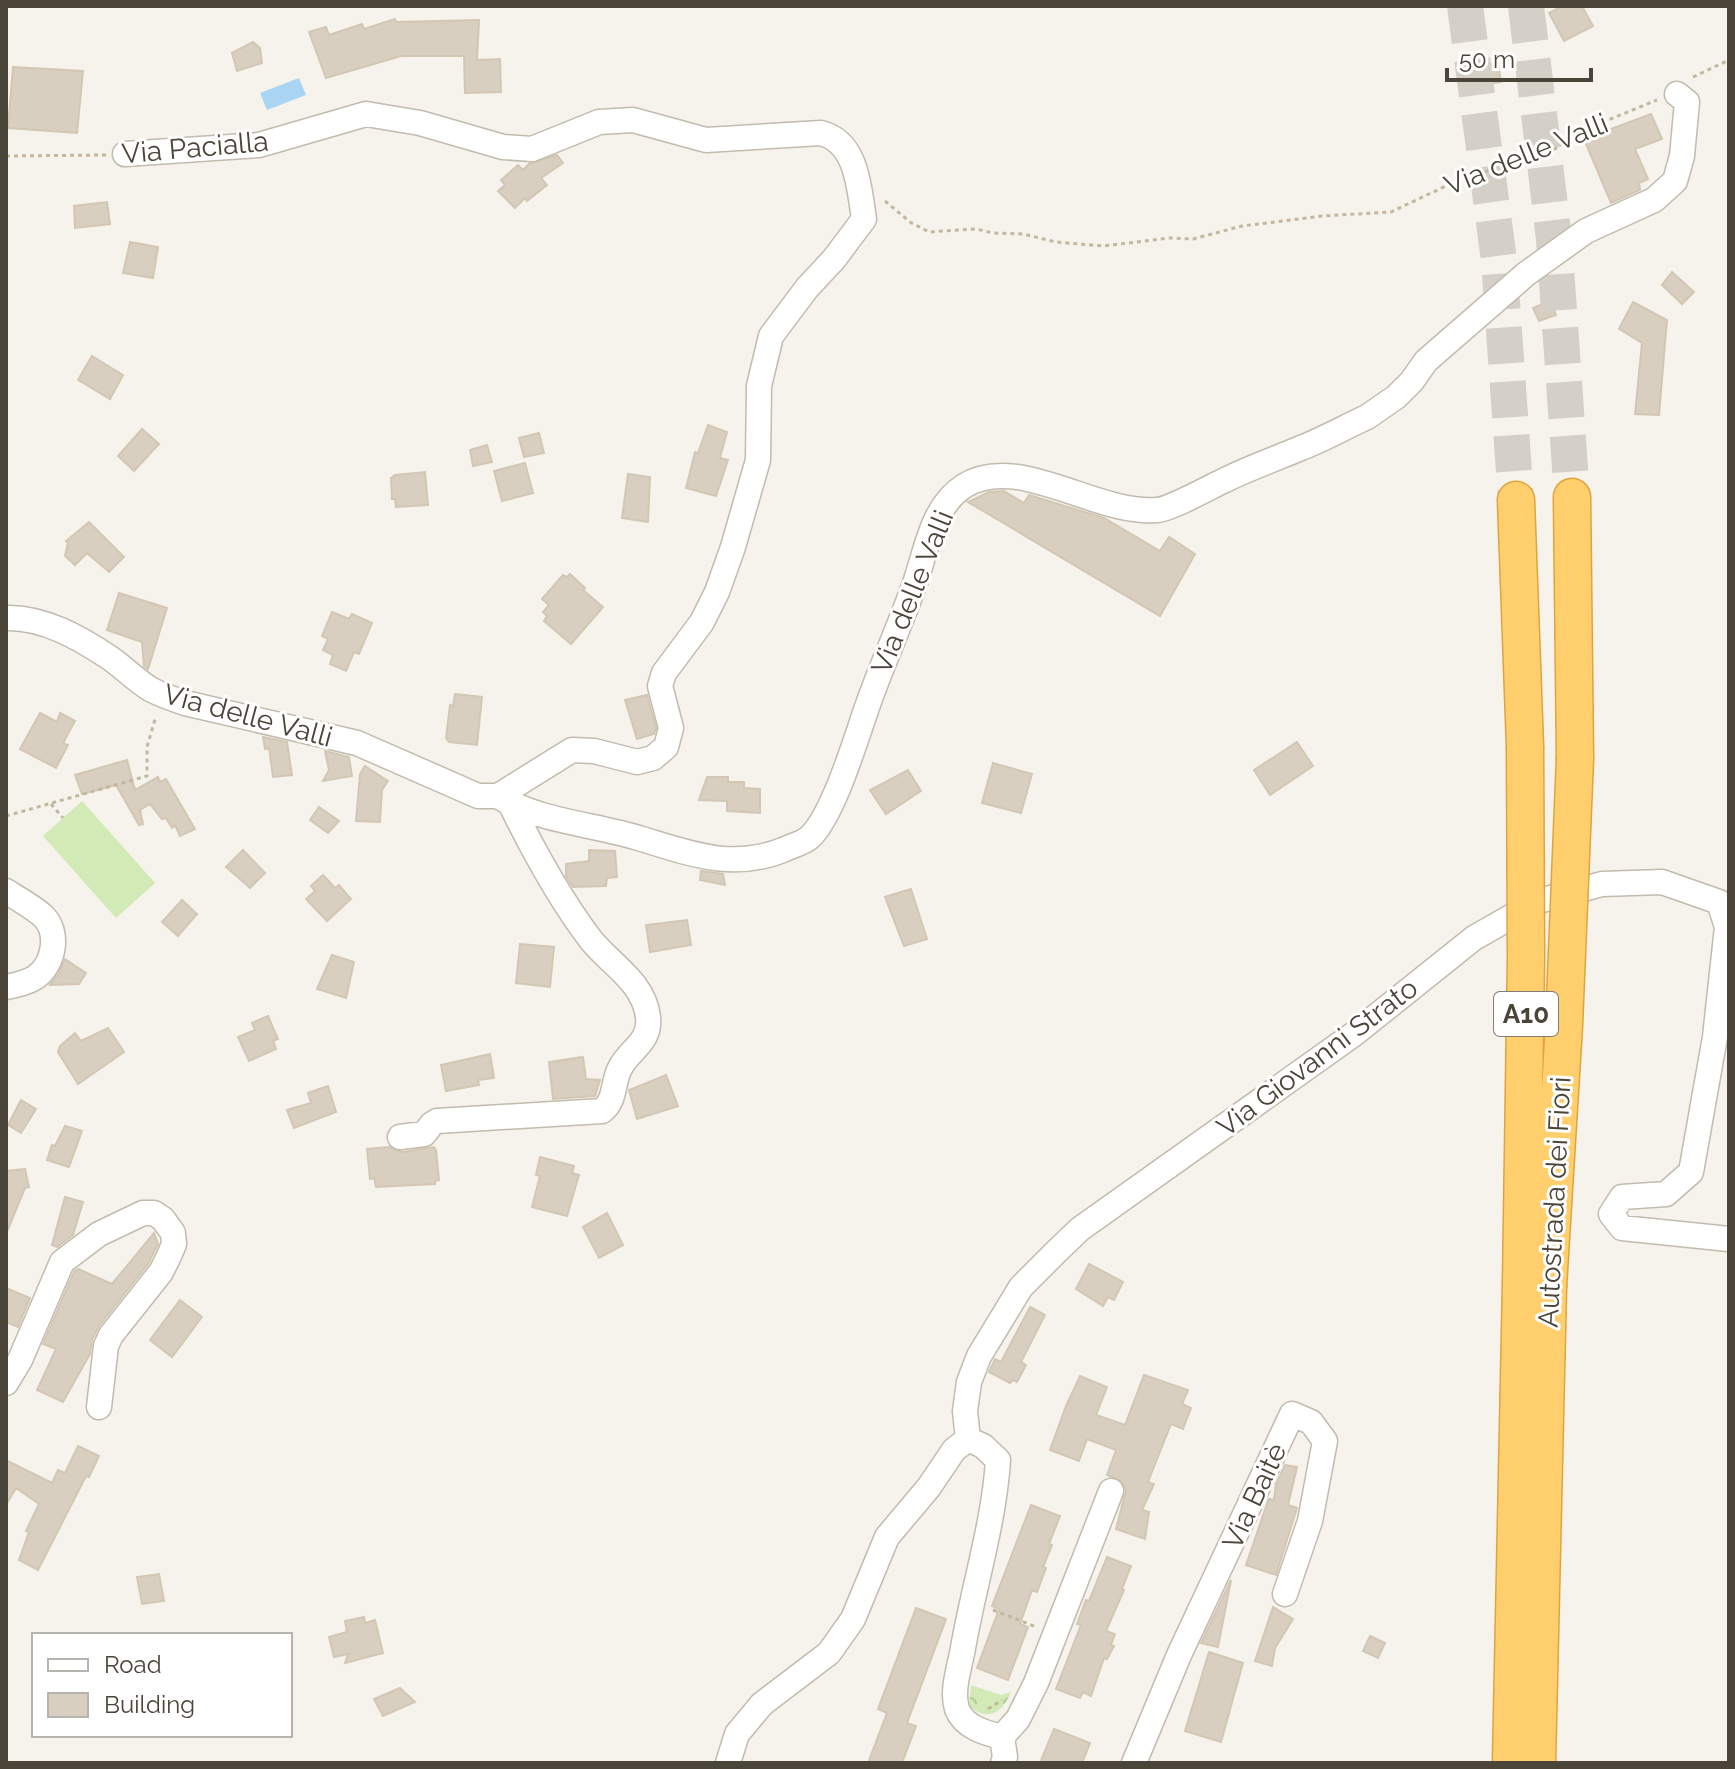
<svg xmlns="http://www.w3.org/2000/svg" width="1735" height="1769" viewBox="0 0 1735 1769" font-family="Raleway,sans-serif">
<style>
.park{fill:url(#park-crowns)}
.pitch{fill:#d2eab5}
.water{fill:#a9d4f2}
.building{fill:#d8cfc1;stroke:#d3c7b4;stroke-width:2}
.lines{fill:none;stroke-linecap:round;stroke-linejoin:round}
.highway-tunnel{stroke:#d4d0c8;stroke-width:36;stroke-dasharray:36 18;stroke-linecap:butt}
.minor-casing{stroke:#c2bbae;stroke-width:27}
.highway-casing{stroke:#e0a43c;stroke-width:39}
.path{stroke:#c4b79f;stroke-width:3;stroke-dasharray:4 4;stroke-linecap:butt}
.minor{stroke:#fff;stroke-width:24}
.highway{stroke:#ffcf6e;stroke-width:36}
.highway-bridge-casing{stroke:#e0a43c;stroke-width:39;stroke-linecap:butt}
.highway-bridge{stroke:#ffcf6e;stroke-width:36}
.labels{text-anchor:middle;stroke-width:6;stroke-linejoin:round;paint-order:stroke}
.shield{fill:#fff;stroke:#817c74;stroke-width:2}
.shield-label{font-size:26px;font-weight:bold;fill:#4b4439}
.street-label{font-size:28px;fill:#4b4439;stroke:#fff}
</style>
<defs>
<pattern id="park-crowns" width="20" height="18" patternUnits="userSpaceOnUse" patternTransform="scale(2)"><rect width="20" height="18" fill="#d2eab5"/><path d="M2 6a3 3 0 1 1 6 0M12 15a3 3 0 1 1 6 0" fill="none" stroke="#b6ca9c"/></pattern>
</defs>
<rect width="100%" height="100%" fill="#f6f3ec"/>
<path class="park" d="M971,1685L1001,1695L1011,1692C1003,1713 986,1723 969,1705Z"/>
<path class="pitch" d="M82,801L155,883L116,918L43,836Z"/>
<path class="water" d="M299,78L306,95L267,110L260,93Z"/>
<path class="building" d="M1563,6H1582L1593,26L1564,41L1549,13Z
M395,19L396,22L479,20L477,60L500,59L501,92L465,93L464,56H401L326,78L309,32L326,27L329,35L362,24L364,29Z
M253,42L260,48L262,63L237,71L232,53Z
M1498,63L1501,82L1474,85V66Z
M13,67L83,71L77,133L8,128Z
M1651,114L1662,139L1635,149L1648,179L1639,183L1640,190L1611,203L1584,139Z
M557,155L563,163L541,178L547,185L527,201L525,198L515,208L498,191L505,185L501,180L518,165L523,170L529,164Z
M107,202L110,224L75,228L74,206Z
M130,242L158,247L153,278L123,273Z
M1672,272L1694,292L1682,304L1662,285Z
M1550,301L1556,315L1539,321L1533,308Z
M1633,302L1667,320L1659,415L1635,414L1642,343L1619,329Z
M92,356L123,375L110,399L78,380Z
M708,425L727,432L720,458L728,460L716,496L686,488L695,452L698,453Z
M142,429L159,444L134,471L118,456Z
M539,433L544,453L524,457L519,438Z
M487,445L492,462L473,466L470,450Z
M525,463L533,493L502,501L494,471Z
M425,472L428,505L396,507L395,499H392L391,478L395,475Z
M628,474L650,477L648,522L622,518Z
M1004,491L1024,503L1029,495L1104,518L1160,551L1169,537L1195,554L1160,616L968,502L989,492Z
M89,522L124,557L109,572L87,553L75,565L65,556L68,543L66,541Z
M570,574L585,588L583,590L603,607L571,644L544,621L547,616L543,612L549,605L542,599L563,575L567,577Z
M119,593L167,608L148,669L144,666L142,642L107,630Z
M332,612L349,619L352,614L372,623L359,654L354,652L346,671L330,664L333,655L323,650L328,639L322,636Z
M455,694L482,697L477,745L449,742L446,738L450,705L453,706Z
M647,695L656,728L654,734L637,739L625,700Z
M40,713L57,722L60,713L75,721L63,743L68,745L56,768L20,749Z
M263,737L287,742L292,775L273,777L269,748L265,749Z
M1297,742L1313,766L1270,795L1254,770Z
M325,751L349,757L352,776L323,781L329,770Z
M127,760L135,790L158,777L160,782L166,779L195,829L180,836L175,825L172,828L166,818L162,819L150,804L140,810L143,824L139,825L116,785L82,794L75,775Z
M993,763L1032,774L1021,813L982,803Z
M365,766L388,781L382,790L380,822L356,821L360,774Z
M908,770L921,791L886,814L870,790Z
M707,777H728V782H744V788L760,789V813L727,811V801L699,800Z
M319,807L339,821L328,833L310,820Z
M243,850L265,873L250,888L226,867Z
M589,850L615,851L617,877L607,878L606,886L573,887L566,876V864L589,861Z
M701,871L723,874L725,885L700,880Z
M323,875L335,888L339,885L351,899L327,921L306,899L315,891L311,886Z
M911,889L927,939L904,946L885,897Z
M182,900L197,914L178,936L162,922Z
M687,920L691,945L650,952L646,925Z
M520,944L554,947L550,987L516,983Z
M332,955L354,962L346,998L317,989Z
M65,959L86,973L79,984L50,985L59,973Z
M268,1016L278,1039L273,1041L276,1049L249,1061L238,1037L255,1030L252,1023Z
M108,1028L124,1052L78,1084L58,1052L60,1046L75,1033L81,1041Z
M490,1054L494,1078L478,1080L479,1085L446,1091L441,1065Z
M583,1057L586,1079L600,1080L595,1096L553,1099L549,1062Z
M666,1075L678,1106L637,1119L629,1090Z
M328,1086L336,1112L294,1128L287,1110L311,1103L308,1093Z
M21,1100L36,1109L21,1133L8,1125Z
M65,1126L82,1131L69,1167L47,1160L52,1145L55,1146Z
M389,1147L402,1152L434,1147L436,1150L439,1180L435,1181V1184L376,1187L374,1178L370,1179L367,1149Z
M540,1157L574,1166L572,1173L579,1175L567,1216L532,1207L540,1176L536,1175Z
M25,1169L29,1187L25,1188L6,1234V1171Z
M65,1197L83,1202L73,1235L57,1247L52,1245Z
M607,1213L623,1245L599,1258L583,1227Z
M154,1233L158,1244L148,1264L99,1326L92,1340L90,1354L63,1402L37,1390L56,1349L43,1344L74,1272L78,1269L112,1284Z
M1089,1264L1123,1282L1114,1300L1108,1297L1103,1306L1076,1289Z
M6,1288L30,1298L18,1327L6,1322Z
M180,1300L202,1317L172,1357L150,1340Z
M1030,1307L1045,1315L1021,1362L1026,1365L1017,1382L1013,1380L1010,1383L989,1372L995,1359L1001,1362Z
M1144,1375L1188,1390L1182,1404L1191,1408L1183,1429L1171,1424L1148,1482L1154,1484L1142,1510L1149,1512L1145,1539L1116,1529L1126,1490L1122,1481L1107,1475L1116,1450L1087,1439L1079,1461L1050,1450L1066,1406L1080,1376L1107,1387L1096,1415L1125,1425Z
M78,1446L99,1456L89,1477L86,1476L38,1570L19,1560L29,1532L26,1531L39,1504L16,1488L6,1505V1460L52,1483L58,1470L65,1473Z
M1285,1465L1297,1467L1288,1505L1297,1508L1276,1575L1246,1565L1268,1501L1269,1499L1274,1500L1276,1484Z
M1031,1505L1060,1516L1049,1544L1052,1545L1043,1567L1046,1568L1037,1592L1032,1590L1020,1624L1028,1627L1008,1680L977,1668L999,1609L992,1606Z
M1107,1557L1131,1566L1122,1589L1124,1590L1106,1631L1115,1634L1111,1645L1114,1646L1107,1659L1104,1658L1091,1696L1083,1692L1080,1698L1056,1689L1081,1625L1077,1624L1086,1600L1089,1601Z
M159,1574L164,1601L142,1604L137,1577Z
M1231,1580L1218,1647L1201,1643Z
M1273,1607L1293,1619L1275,1648L1272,1666L1255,1661Z
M916,1608L946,1619L907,1723L916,1726L902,1763H868L887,1713L878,1709Z
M364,1617L365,1623L375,1620L383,1653L345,1663L348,1654L334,1657L329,1637L347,1632L345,1621Z
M1370,1636L1385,1643L1378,1658L1363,1651Z
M1209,1652L1243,1663L1221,1742L1185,1731Z
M400,1688L415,1702L383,1716L374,1699Z
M1054,1729L1090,1743L1082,1763H1040Z"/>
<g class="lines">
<path class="highway-tunnel" d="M1465,6L1499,260L1516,500
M1526,6L1554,239L1572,497"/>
<g class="minor-casing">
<path id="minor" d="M6,618C44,617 80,638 110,658C124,668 136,680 150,689C161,695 173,699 185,703L357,743L478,796H498L572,750L594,751L637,762L653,758L666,747L671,728L660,686L664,673L702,622L717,592L733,547L758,460L759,386L771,336L807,288L834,259L864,219C859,187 857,142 821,133L706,140L633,120L599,122L532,149L503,147L420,123L366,114L259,145L125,154
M498,796C539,822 596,824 642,839C691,854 733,870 783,850C791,846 804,843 810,837C833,815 855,742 866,710C881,666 901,624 916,580C927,547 933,506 964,486C1018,452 1095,515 1157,510C1171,509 1208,488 1223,481C1249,468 1275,459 1301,448C1324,439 1345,427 1367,417L1396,397L1412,381L1426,361L1526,274L1586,231L1654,200L1675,181L1682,156L1687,102L1677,94
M6,891C18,899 32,906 43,916C60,932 54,964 36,977C27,983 16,985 6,987
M400,1137L424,1134L432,1124L437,1121L602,1111C616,1100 612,1084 620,1068C630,1049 651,1042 648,1017C644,982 611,965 591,940C559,898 533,850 510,803
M6,1383L20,1360L62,1262L99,1234L143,1213H154L163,1219L173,1233L174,1244L169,1256L161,1272L111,1335L106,1346L99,1407
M968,1439L965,1411L969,1382L979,1356L1021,1287L1058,1250L1080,1229L1354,1034L1474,938L1539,901L1602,884L1662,882L1719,902L1727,927L1715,1037L1691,1172L1666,1194L1622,1197L1611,1214L1622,1228L1729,1239
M968,1439L983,1446L998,1460C994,1523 974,1585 963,1648C960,1666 951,1690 957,1709C964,1727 985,1733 1002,1737L1005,1757L1003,1763
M1002,1737L1018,1719L1036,1683L1111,1491
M728,1763L737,1734L762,1704L829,1653L853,1619L887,1537L929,1487L954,1450L968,1439
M1134,1763L1179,1655L1292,1414L1311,1422L1325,1441L1310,1521L1285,1594"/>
</g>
<g class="highway-casing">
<path id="highway" d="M1572,497L1575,758
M1516,500L1525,746
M1511,1763L1521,1283
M1537,1763L1548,1287"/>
</g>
<path class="path" d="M1693,77L1729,60
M6,156L106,155
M885,201L910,222L929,232L976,229L993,233L1023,234L1056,242L1103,246L1170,238L1193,239L1242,226L1322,216L1391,212L1448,185L1465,182L1507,161L1553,150L1586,129L1657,100
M51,804L63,818
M6,816L147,776V747L156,716
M993,1610L1034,1626
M988,1709L1002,1700"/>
<use href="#minor" class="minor"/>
<use href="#highway" class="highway"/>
<g class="highway-bridge-casing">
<path id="highway-bridge" d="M1521,1283L1526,958L1525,746
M1548,1287L1564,1025L1575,758"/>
</g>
<use href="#highway-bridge" class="highway-bridge"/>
</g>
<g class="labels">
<rect class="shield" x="1494" y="992" width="64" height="44" rx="6"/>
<g class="shield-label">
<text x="1526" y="1023">A10</text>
</g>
<g class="street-label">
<text transform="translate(195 147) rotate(-5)" y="10">Via Pacialla</text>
<text transform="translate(1526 154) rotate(-22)" y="10">Via delle Valli</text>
<text transform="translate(912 592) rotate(-68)" y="10">Via delle Valli</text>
<text transform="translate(248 715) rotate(15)" y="10">Via delle Valli</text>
<text transform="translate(1317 1057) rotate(-37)" y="10">Via Giovanni Strato</text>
<text transform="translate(1554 1202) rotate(-87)" y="10">Autostrada dei Fiori</text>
<text transform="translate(1254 1496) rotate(-65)" y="10">Via Baitè</text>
</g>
</g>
<rect width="1735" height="1769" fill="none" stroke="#4b4439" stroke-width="16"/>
<rect x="32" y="1633" width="260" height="104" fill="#ffffff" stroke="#b7b4b0" stroke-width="2"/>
<rect x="48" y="1659" width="40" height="12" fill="#ffffff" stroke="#b7b4b0" stroke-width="2"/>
<text x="104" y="1673" font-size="24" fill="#4b4439">Road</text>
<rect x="48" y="1693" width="40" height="24" fill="#d8cfc1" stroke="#b7b4b0" stroke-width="2"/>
<text x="104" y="1713" font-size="24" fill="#4b4439">Building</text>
<path d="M1447 68v12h144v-12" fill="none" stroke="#4b4439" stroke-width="4"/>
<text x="1459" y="68" font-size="24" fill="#4b4439" stroke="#ffffff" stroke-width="6" paint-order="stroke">50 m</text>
</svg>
